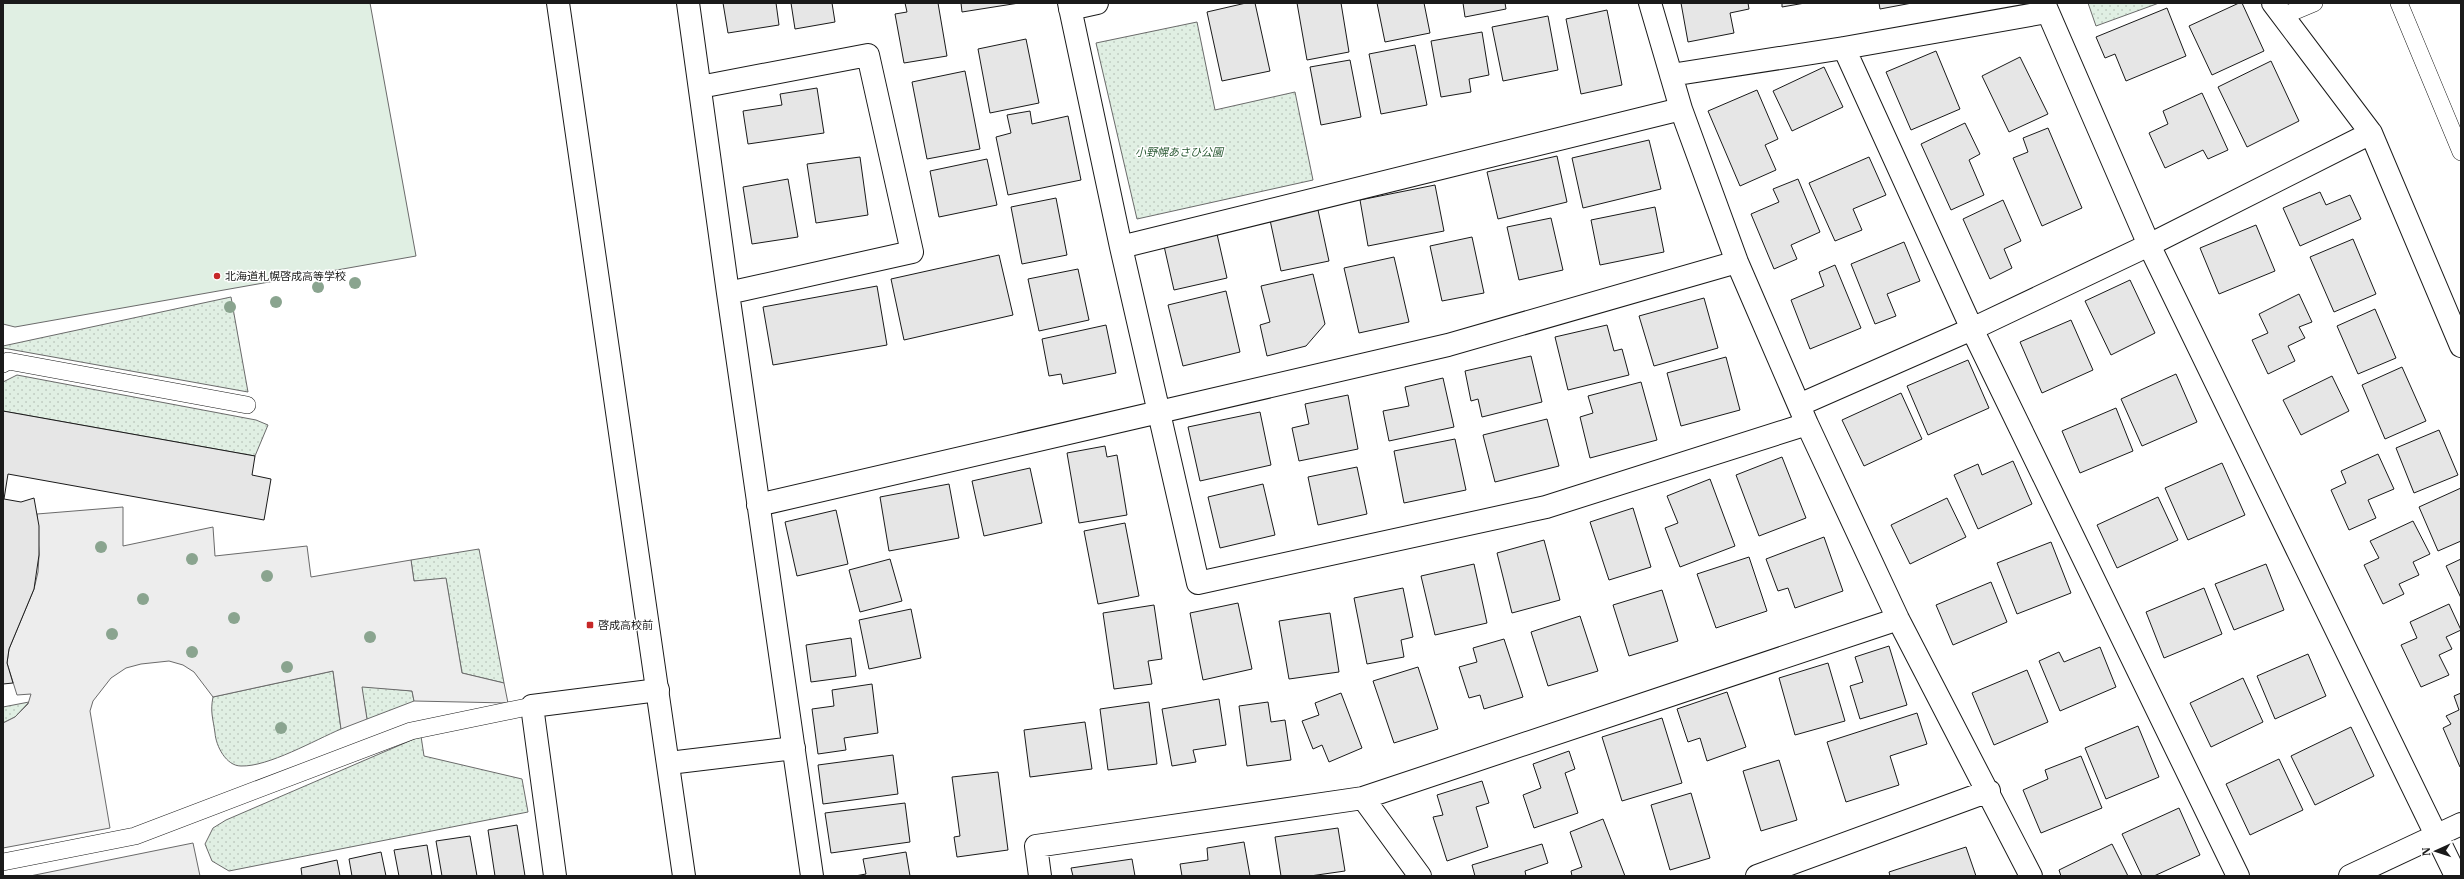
<svg xmlns="http://www.w3.org/2000/svg" width="2464" height="879" viewBox="0 0 2464 879" font-family="'IBM Plex Serif','Noto Sans JP',serif">
<style>
.green{fill:url(#green-dots);stroke:#6a6a6a}
.pitch{fill:#e0efe3;stroke:#6a6a6a}
.parking{fill:#ededed;stroke:#6a6a6a}
.building{fill:#e6e6e6;stroke:#1a1a1a}
.lines{fill:none;stroke-linecap:round;stroke-linejoin:round}
.service-casing{stroke:#1a1a1a;stroke-width:18}
.minor-casing{stroke:#1a1a1a;stroke-width:24}
.tertiary-casing{stroke:#1a1a1a;stroke-width:24}
.service{stroke:#fff;stroke-width:17}
.minor{stroke:#fff;stroke-width:22}
.tertiary{stroke:#fff;stroke-width:22}
.tree{fill:#8aa48f}
.poi-dot{fill:#c62828;stroke:#fff;stroke-width:1.5}
.labels{text-anchor:middle;stroke-width:3;stroke-linejoin:round;paint-order:stroke}
.park-label{font-size:11px;font-style:italic;fill:#2b5a34;stroke:#fff}
.poi-label{font-size:11px;fill:#1a1a1a;stroke:#fff;text-anchor:start}
</style>
<defs>
<pattern id="green-dots" width="8" height="8" patternUnits="userSpaceOnUse"><rect width="8" height="8" fill="#e0efe3"/><path d="M2 2h.1M6 6h.1" fill="none" stroke="#c0ccc2" stroke-width="1.8" stroke-linecap="round"/></pattern>
</defs>
<rect width="100%" height="100%" fill="#fff"/>
<path class="green" d="M2088,3H2159L2096,26Z
M1197,22L1215,110L1295,92L1313,180L1137,219L1096,43Z
M231,297L248,392L3,348V346Z
M17,375L256,420L268,425L255,456L3,411V382Z
M479,549L504,683L462,673L446,579L414,581L411,560Z
M333,671L341,729C315,740 268,767 241,766C226,766 216,746 215,733C213,718 210,712 213,697Z
M361,686L412,691L414,701L367,719Z
M29,702L15,717L3,723V707Z
M421,736L424,756L522,779L528,812L229,871L212,861L205,844L213,828L226,820Z"/>
<path class="pitch" d="M3,3H370L416,256L15,327L3,324Z"/>
<path class="parking" d="M123,507V546L213,527L215,556L307,546L311,577L411,560L414,581L446,578L462,673L504,683L508,703L414,701L412,691L362,687L367,719L341,729L333,671L213,697L194,672L183,665L169,661L141,664L126,668L111,678L93,701L90,711L110,828L3,848V723L15,717L28,704L31,694L17,695L7,663L9,649L34,589L38,572L39,555L37,514Z
M193,843L200,876H30Z"/>
<path class="building" d="M723,3H776L779,25L728,33Z
M791,3H832L835,22L795,29Z
M905,3H938L947,56L904,63L895,14L907,12Z
M961,3H1019L962,12Z
M1246,3H1255L1270,71L1222,81L1207,12Z
M1297,3H1341L1349,52L1307,60Z
M1377,3H1424L1430,33L1385,42Z
M1463,3H1505L1506,9L1465,17Z
M1681,3H1748L1749,9L1730,13L1734,33L1688,42Z
M1782,3H1805L1782,7Z
M1879,3H1912L1880,9Z
M2239,3H2242L2264,51L2212,75L2189,26Z
M2167,8L2186,56L2126,81L2115,54L2105,58L2096,37Z
M1607,10L1622,85L1581,94L1566,19Z
M1548,16L1558,70L1503,81L1492,27Z
M1482,32L1489,75L1469,79L1471,92L1441,97L1431,41Z
M1026,39L1039,103L990,113L978,49Z
M1415,45L1427,105L1381,114L1369,54Z
M1936,51L1960,109L1911,130L1886,72Z
M2020,57L2048,114L2009,132L1982,76Z
M1350,60L1361,117L1321,125L1310,67Z
M2271,61L2299,121L2247,147L2218,87Z
M1824,67L1843,107L1792,131L1773,91Z
M965,71L980,149L927,159L912,82Z
M817,88L824,133L748,144L743,111L782,105L780,94Z
M1757,90L1778,139L1765,145L1776,170L1740,186L1708,111Z
M2202,93L2228,150L2208,159L2203,150L2165,168L2149,133L2168,124L2163,111Z
M1030,111L1032,124L1068,116L1081,180L1008,195L996,137L1011,133L1007,115Z
M1965,123L1980,154L1969,160L1984,195L1951,210L1921,144Z
M2048,128L2082,208L2042,226L2013,158L2028,152L2023,138Z
M1649,140L1661,189L1583,208L1572,158Z
M1557,156L1567,202L1498,219L1487,172Z
M860,157L868,215L816,223L807,164Z
M1869,157L1886,195L1853,209L1862,230L1835,241L1809,183Z
M987,159L997,205L939,217L930,171Z
M788,179L798,237L752,244L743,187Z
M1798,179L1820,232L1791,245L1797,259L1774,269L1751,214L1779,202L1773,189Z
M1435,185L1444,231L1368,246L1360,200Z
M2320,192L2326,205L2350,195L2361,219L2300,246L2283,208Z
M1056,198L1067,255L1022,264L1011,207Z
M2003,200L2021,241L2004,249L2012,268L1990,279L1963,219Z
M1655,207L1664,252L1600,265L1591,220Z
M1318,210L1329,261L1281,271L1270,220Z
M1551,218L1563,270L1519,280L1507,227Z
M2256,225L2275,271L2219,294L2200,248Z
M1217,234L1227,278L1174,290L1164,246Z
M1472,237L1484,293L1442,301L1430,246Z
M2353,239L2376,294L2334,312L2310,257Z
M1904,242L1920,281L1887,294L1896,316L1875,324L1851,264Z
M999,255L1013,315L904,340L891,279Z
M1394,257L1409,322L1359,333L1344,268Z
M1835,265L1861,328L1810,349L1791,300L1824,286L1819,272Z
M1078,269L1089,320L1039,331L1028,279Z
M1313,274L1325,324L1306,346L1267,356L1260,325L1270,322L1261,286Z
M2130,280L2155,333L2111,355L2085,301Z
M877,286L887,345L773,365L763,307Z
M1226,291L1240,352L1183,366L1168,305Z
M2299,294L2312,322L2299,327L2305,338L2288,346L2295,361L2268,374L2252,340L2268,333L2259,314Z
M1704,298L1718,348L1654,366L1639,316Z
M2375,309L2396,358L2358,374L2337,326Z
M2071,320L2093,370L2042,393L2020,342Z
M1106,325L1116,373L1063,384L1061,374L1049,376L1042,339Z
M1607,325L1614,351L1622,349L1629,375L1568,390L1555,337Z
M1531,356L1542,402L1482,417L1478,399L1471,401L1465,371Z
M1726,357L1740,410L1681,426L1667,373Z
M1968,360L1989,408L1928,435L1907,386Z
M2402,367L2426,421L2385,439L2362,385Z
M2176,374L2197,422L2142,446L2121,399Z
M2332,376L2349,411L2301,435L2283,400Z
M1443,378L1454,427L1389,441L1383,411L1409,406L1405,387Z
M1641,382L1657,440L1590,458L1580,417L1593,413L1588,396Z
M1901,393L1922,439L1864,466L1842,420Z
M1348,395L1358,449L1299,461L1292,428L1309,424L1305,404Z
M2116,408L2133,451L2080,473L2062,431Z
M3,411L255,456L252,475L271,479L264,520L8,474L4,499L21,502L34,498L39,526V555L34,589L9,649L7,663L13,683L3,684Z
M1260,412L1271,465L1200,481L1188,427Z
M1547,419L1559,466L1495,482L1483,435Z
M2439,430L2458,475L2414,493L2396,448Z
M1455,439L1466,490L1404,503L1394,451Z
M1105,446L1107,457L1117,455L1127,515L1079,523L1067,453Z
M2378,454L2394,489L2368,500L2376,518L2349,530L2331,490L2346,483L2341,471Z
M1782,457L1806,518L1759,536L1736,475Z
M2013,461L2032,504L1978,529L1954,475L1978,464L1982,475Z
M2222,463L2245,515L2188,540L2165,488Z
M1357,467L1367,514L1318,525L1308,477Z
M1030,468L1042,523L984,536L972,481Z
M1710,479L1735,546L1680,567L1665,528L1678,523L1667,496Z
M949,484L959,538L889,551L880,497Z
M1263,484L1275,535L1220,548L1208,497Z
M2461,488V541L2438,551L2419,507Z
M2158,497L2178,540L2117,568L2097,525Z
M1947,498L1966,537L1910,564L1891,525Z
M1633,508L1651,567L1609,580L1590,522Z
M836,510L848,564L797,576L785,522Z
M2413,521L2430,554L2413,562L2419,575L2399,584L2404,594L2383,604L2364,565L2379,558L2370,541Z
M1125,523L1139,596L1098,604L1084,531Z
M1824,537L1843,591L1795,608L1788,588L1778,591L1766,559Z
M1544,540L1560,600L1512,613L1497,553Z
M2051,542L2071,593L2017,614L1997,563Z
M1749,557L1767,611L1716,628L1697,574Z
M890,559L902,601L860,612L849,570Z
M2461,559V598L2446,566Z
M1474,564L1487,623L1435,635L1421,576Z
M2266,564L2284,610L2234,630L2215,584Z
M1991,582L2007,622L1953,645L1936,605Z
M1403,588L1413,637L1401,640L1404,657L1367,664L1354,598Z
M2204,588L2222,634L2164,658L2146,612Z
M1662,590L1678,641L1629,656L1613,605Z
M1238,603L1252,669L1203,680L1190,613Z
M2449,604L2461,630L2446,637L2452,649L2439,655L2449,675L2421,687L2401,645L2417,638L2410,622Z
M1154,605L1162,659L1148,661L1152,684L1114,689L1103,613Z
M911,609L921,658L869,669L859,620Z
M1330,613L1339,672L1289,679L1279,621Z
M1580,616L1598,671L1548,686L1531,632Z
M851,638L856,676L811,682L806,645Z
M1504,639L1523,697L1484,709L1480,695L1469,698L1459,667L1477,662L1473,648Z
M1889,646L1907,705L1860,719L1850,686L1863,682L1855,657Z
M2100,647L2116,687L2060,711L2039,661L2059,652L2064,662Z
M2308,654L2326,696L2275,719L2257,676Z
M1828,663L1845,721L1795,735L1779,678Z
M1418,667L1438,729L1394,743L1373,681Z
M2027,670L2048,722L1994,745L1972,693Z
M2243,678L2263,722L2211,747L2190,703Z
M872,684L878,733L844,738L846,750L818,754L812,709L834,706L832,690Z
M1727,692L1746,747L1707,761L1700,738L1688,742L1677,709Z
M1341,693L1362,748L1329,762L1322,745L1313,749L1302,721L1319,715L1315,703Z
M2461,693V767H2460L2443,728L2451,724L2446,716L2459,710L2454,696Z
M1219,699L1226,745L1193,750L1196,762L1172,766L1162,709Z
M1149,702L1157,764L1108,770L1100,709Z
M1268,702L1271,722L1285,720L1291,760L1247,766L1239,706Z
M1917,713L1927,744L1890,756L1899,785L1846,802L1827,742Z
M1662,718L1682,783L1622,801L1602,737Z
M1085,722L1092,769L1030,777L1024,730Z
M2138,726L2159,777L2106,799L2085,748Z
M2351,727L2374,776L2315,805L2291,756Z
M1569,751L1575,769L1565,773L1578,813L1534,828L1523,795L1541,788L1533,764Z
M893,755L898,794L823,804L818,765Z
M2081,756L2102,808L2041,833L2023,790L2048,779L2045,770Z
M2279,759L2303,810L2250,835L2226,784Z
M1779,760L1797,820L1761,831L1743,771Z
M998,772L1008,850L957,857L954,837L960,836L952,777Z
M1482,781L1489,803L1476,807L1488,847L1447,861L1433,817L1443,815L1437,795Z
M1691,793L1710,858L1670,870L1651,805Z
M905,803L910,842L831,853L825,813Z
M2179,808L2200,855L2154,876H2142L2122,834Z
M1603,819L1625,876H1572L1571,871L1582,867L1570,832Z
M517,825L525,876H495L488,830Z
M1338,828L1345,871L1310,876H1281L1275,837Z
M470,836L477,876H442L436,841Z
M1244,842L1250,876H1182L1180,864L1208,860L1207,848Z
M1542,844L1548,863L1525,871L1526,876H1475L1472,865Z
M2112,844L2128,876H2061L2059,870Z
M427,845L432,876H399L394,850Z
M1966,847L1976,876H1890L1889,872Z
M381,852L386,876H352L349,859Z
M906,852L910,876H855L866,874L863,859Z
M1132,859L1135,876H1073L1071,868Z
M337,860L340,876H302L301,868Z"/>
<g class="lines">
<g class="service-casing">
<path id="service" d="M2399,3L2461,152
M2283,16L2314,3
M3,364L8,361L247,405
M3,862L135,836L411,731L532,706"/>
</g>
<g class="minor-casing">
<path id="minor" d="M688,3L728,293L812,876
M1069,3L1121,247L1198,583L1546,507L1807,424
M1650,3L1681,109L1737,262L1807,424L1898,619L2031,876
M2273,3L2371,133L2461,346
M1070,9L1097,3
M1844,48L1972,329L2238,876
M1671,75L1844,48L2047,12
M700,87L868,55L912,252L728,293
M1121,247L1681,109
M1799,405L1972,329L2149,245L2371,133
M758,505L1448,345L1737,262
M669,763L794,748
M1363,798L1420,876
M555,876L532,706L658,690
M1040,876L1036,846L1363,798L1898,619
M1757,876L1989,791"/>
</g>
<g class="tertiary-casing">
<path id="tertiary" d="M558,3L684,876
M2044,3L2149,245L2456,876
M2350,876L2461,824"/>
</g>
<use href="#service" class="service"/>
<use href="#minor" class="minor"/>
<use href="#tertiary" class="tertiary"/>
</g>
<g class="tree">
<circle cx="355" cy="283" r="6"/>
<circle cx="318" cy="287" r="6"/>
<circle cx="276" cy="302" r="6"/>
<circle cx="230" cy="307" r="6"/>
<circle cx="101" cy="547" r="6"/>
<circle cx="192" cy="559" r="6"/>
<circle cx="267" cy="576" r="6"/>
<circle cx="143" cy="599" r="6"/>
<circle cx="234" cy="618" r="6"/>
<circle cx="112" cy="634" r="6"/>
<circle cx="370" cy="637" r="6"/>
<circle cx="192" cy="652" r="6"/>
<circle cx="287" cy="667" r="6"/>
<circle cx="281" cy="728" r="6"/>
</g>
<g class="poi-dot">
<circle cx="217" cy="276" r="4"/>
<rect x="586" y="621" width="8" height="8" rx="2"/>
</g>
<g class="labels">
<g class="park-label">
<text x="1179" y="156">小野幌あさひ公園</text>
</g>
<g class="poi-label">
<text x="225" y="280">北海道札幌啓成高等学校</text>
<text x="598" y="629">啓成高校前</text>
</g>
</g>
<rect width="2464" height="879" fill="none" stroke="#1a1a1a" stroke-width="8"/>
<g transform="translate(2436 851) rotate(267)" stroke="#ffffff" stroke-width="3" paint-order="stroke">
<path d="M0-3L7 15L0 10L-7 15Z" fill="#1a1a1a"/>
<text y="-6" font-size="11" font-weight="bold" text-anchor="middle" fill="#1a1a1a">N</text>
</g>
</svg>
